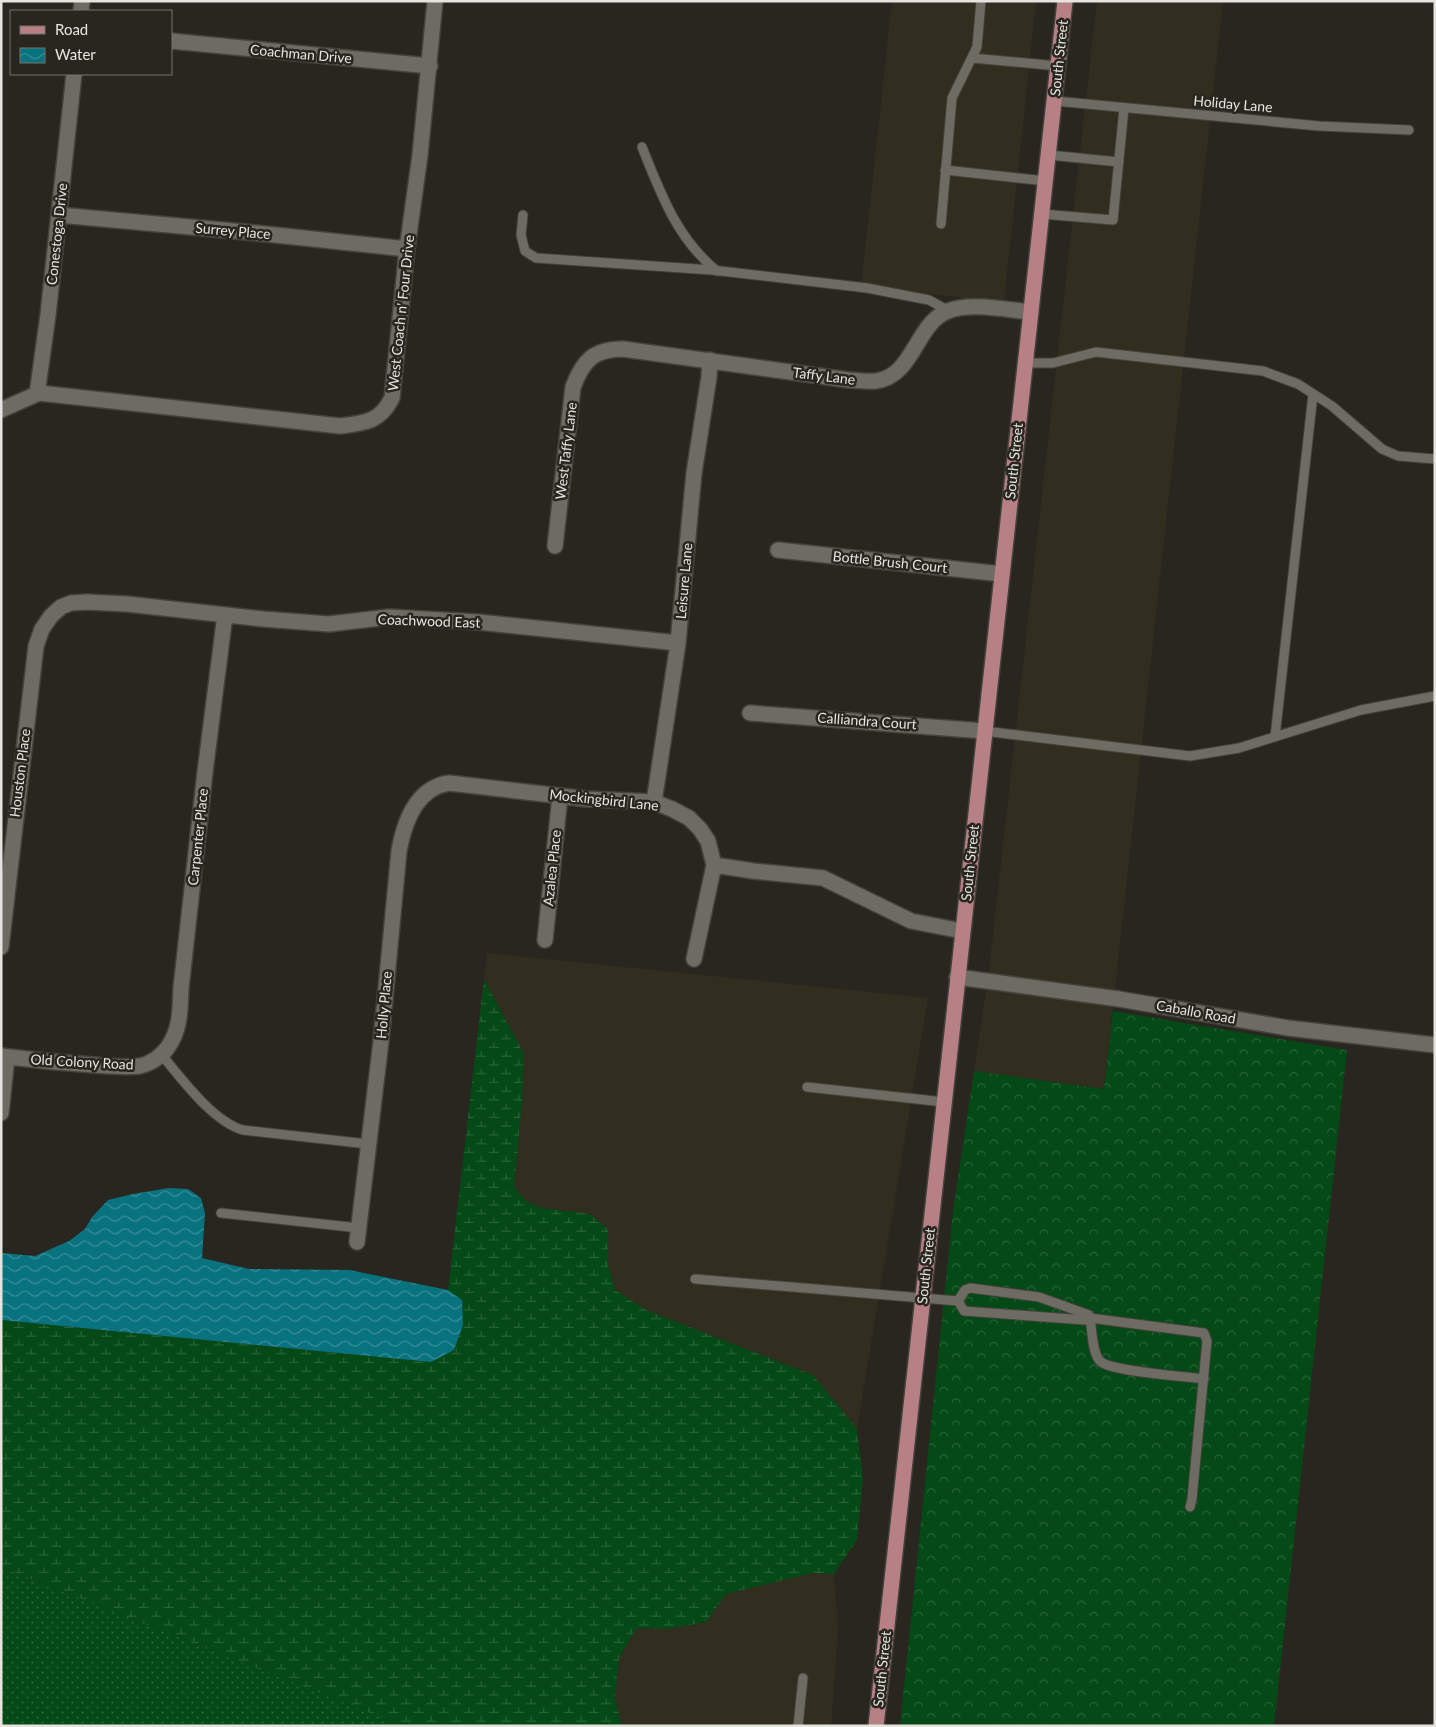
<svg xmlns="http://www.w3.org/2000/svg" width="1436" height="1727" viewBox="0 0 1436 1727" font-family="Lato,sans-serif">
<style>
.built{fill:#312e20}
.grass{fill:url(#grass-dots)}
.forest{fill:url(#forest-crowns)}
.wetland{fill:url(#wetland-marsh)}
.water{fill:url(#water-waves)}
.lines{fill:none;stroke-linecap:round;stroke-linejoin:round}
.lane-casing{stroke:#44423c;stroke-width:11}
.street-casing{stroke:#44423c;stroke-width:18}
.primary-casing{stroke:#44423c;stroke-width:18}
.lane{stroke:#6d6b62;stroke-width:9}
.street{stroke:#6d6b62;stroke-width:15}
.primary{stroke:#b68084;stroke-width:15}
.labels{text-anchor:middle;stroke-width:5;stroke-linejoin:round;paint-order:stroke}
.street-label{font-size:14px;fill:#e5e4df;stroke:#28261f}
</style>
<defs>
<pattern id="grass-dots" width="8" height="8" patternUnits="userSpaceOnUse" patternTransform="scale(1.25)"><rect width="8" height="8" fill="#044916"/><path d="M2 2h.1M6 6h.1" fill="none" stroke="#286337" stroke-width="1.8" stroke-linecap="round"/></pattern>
<pattern id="forest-crowns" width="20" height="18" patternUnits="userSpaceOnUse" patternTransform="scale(1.25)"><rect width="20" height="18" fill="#044916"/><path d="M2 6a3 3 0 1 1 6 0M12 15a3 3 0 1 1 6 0" fill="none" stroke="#286337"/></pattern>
<pattern id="wetland-marsh" width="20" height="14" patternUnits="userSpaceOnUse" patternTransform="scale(1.25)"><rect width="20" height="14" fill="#044916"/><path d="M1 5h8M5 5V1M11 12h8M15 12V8" fill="none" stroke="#286337"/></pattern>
<pattern id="water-waves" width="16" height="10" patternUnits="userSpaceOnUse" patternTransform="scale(1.25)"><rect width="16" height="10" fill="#09727f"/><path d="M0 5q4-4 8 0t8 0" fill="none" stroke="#398d97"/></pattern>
</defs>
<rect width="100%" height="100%" fill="#28261f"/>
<path class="built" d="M892,1H1036L1004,302L861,287Z
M1097,1H1223L1104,1089L974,1071L988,979Z
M487,953L928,998L857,1429L813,1375L646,1310L615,1290L608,1265V1229L590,1214L542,1208L526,1201L514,1187L522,1103L524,1054L484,979Z
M813,1573L834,1574L838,1629L831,1726H622L615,1699L619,1658L637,1628L668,1629L706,1622L726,1594Z"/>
<path class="grass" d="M1,1567L389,1720L388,1726H1Z"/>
<path class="forest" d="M1113,1011L1347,1050L1274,1726H900L953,1211L974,1071L1104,1089Z"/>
<path class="wetland" d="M484,979L524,1054L522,1103L514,1187L526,1201L542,1208L590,1214L608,1229V1265L615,1290L646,1310L813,1375L857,1429L863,1478L857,1540L834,1574L813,1573L726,1594L706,1622L668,1629L637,1628L619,1658L615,1699L622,1726H388V1720L1,1567V1320L431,1362L463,1325L462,1301L448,1290Z"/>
<path class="water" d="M169,1188L188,1189L201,1198L205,1213L202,1258L249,1269L349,1270L448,1290L462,1300L463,1325L454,1350L431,1362L1,1320V1253L35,1256L69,1241L85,1229L92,1217L108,1200L133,1194Z"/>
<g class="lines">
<g class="lane-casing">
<path id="lane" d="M972,58L1058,66
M1055,101L1319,126L1409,130
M642,147C661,194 677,239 717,271
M1049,155L1119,162
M945,170L1046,181
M1042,214L1113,220L1124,108
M523,215L521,235L525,251L536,258L712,270L867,288L929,300L949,311
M941,224L952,98L977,47L981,1
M1026,363H1053L1096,352L1263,371L1298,384L1332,406L1382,449L1398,456L1435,459
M984,731L1190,756L1239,748L1361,710L1435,696
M1275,737L1313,394
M161,1054C181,1078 213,1122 243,1130L368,1144
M807,1087L944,1102
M221,1213L359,1228
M695,1279L958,1301
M970,1288L1039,1297L1089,1315L1090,1318L1085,1320L964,1311L958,1301L965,1290Z
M1190,1507L1192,1499L1207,1341L1204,1333L1090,1318C1092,1329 1092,1355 1101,1362C1115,1372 1184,1376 1204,1379
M798,1726L803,1678"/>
</g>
<g class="street-casing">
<path id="street" d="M81,11L82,1
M171,41L430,66
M59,215L266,234L407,249
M37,394L48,315L74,74
M1,410L39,393L340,426C365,423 380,422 392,398L407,249L420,155L435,1
M555,546L573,387C583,361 593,349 623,349L849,380C857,380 867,382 876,381C914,376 916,323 948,311C970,302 1007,310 1031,312
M778,550L1002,574
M750,713L984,731
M654,802L678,643L694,473L709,377L710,360
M714,865L753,871L823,878L911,921L962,931
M545,940L560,796
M1,947L36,646L42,629L51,616L61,607L71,603L87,602L127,604L263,619L329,624L389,617L478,622L678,643
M957,977L1119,999L1288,1028L1435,1045
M1,1056C32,1060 63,1063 93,1065C108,1066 125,1068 140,1066C150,1064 162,1056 168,1047C181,1029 180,1008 181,988L205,772L225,615
M1,1113L7,1057
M357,1242L381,1041L399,851C404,823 416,788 449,783L587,799L654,802L672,809L689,818L700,829L708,841L714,865L694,959"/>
</g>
<g class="primary-casing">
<path id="primary" d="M876,1726L1065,1"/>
</g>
<use href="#lane" class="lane"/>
<use href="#street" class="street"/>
<use href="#primary" class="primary"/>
</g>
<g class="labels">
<g class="street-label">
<text transform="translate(301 54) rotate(5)" y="5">Coachman Drive</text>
<text transform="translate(1059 58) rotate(-84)" y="5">South Street</text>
<text transform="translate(1233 104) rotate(5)" y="5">Holiday Lane</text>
<text transform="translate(233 231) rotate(5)" y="5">Surrey Place</text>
<text transform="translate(57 234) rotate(-84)" y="5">Conestoga Drive</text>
<text transform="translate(401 313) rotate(-84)" y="5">West Coach n' Four Drive</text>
<text transform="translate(824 376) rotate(7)" y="5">Taffy Lane</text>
<text transform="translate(566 451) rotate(-83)" y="5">West Taffy Lane</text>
<text transform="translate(1014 461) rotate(-84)" y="5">South Street</text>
<text transform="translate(890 562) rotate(6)" y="5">Bottle Brush Court</text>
<text transform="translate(684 581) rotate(-85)" y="5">Leisure Lane</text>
<text transform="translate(429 621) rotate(2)" y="5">Coachwood East</text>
<text transform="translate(867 721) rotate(4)" y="5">Calliandra Court</text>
<text transform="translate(20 773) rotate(-83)" y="5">Houston Place</text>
<text transform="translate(604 800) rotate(6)" y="5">Mockingbird Lane</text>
<text transform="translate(198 837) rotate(-84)" y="5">Carpenter Place</text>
<text transform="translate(970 863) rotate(-84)" y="5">South Street</text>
<text transform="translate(552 868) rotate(-84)" y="5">Azalea Place</text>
<text transform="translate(384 1005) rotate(-85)" y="5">Holly Place</text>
<text transform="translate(1196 1012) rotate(10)" y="5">Caballo Road</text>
<text transform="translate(82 1062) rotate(3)" y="5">Old Colony Road</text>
<text transform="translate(926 1266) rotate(-84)" y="5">South Street</text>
<text transform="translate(882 1669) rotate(-84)" y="5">South Street</text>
</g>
</g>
<rect width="1436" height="1727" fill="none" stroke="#e5e4df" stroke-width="5"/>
<rect x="10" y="10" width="162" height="65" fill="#28261f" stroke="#74726c"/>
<rect x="20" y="26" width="25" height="8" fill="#b68084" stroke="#74726c"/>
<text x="55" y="35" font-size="15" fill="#e5e4df">Road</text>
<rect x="20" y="48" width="25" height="15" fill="url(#water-waves)" stroke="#74726c"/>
<text x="55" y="60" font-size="15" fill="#e5e4df">Water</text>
</svg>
